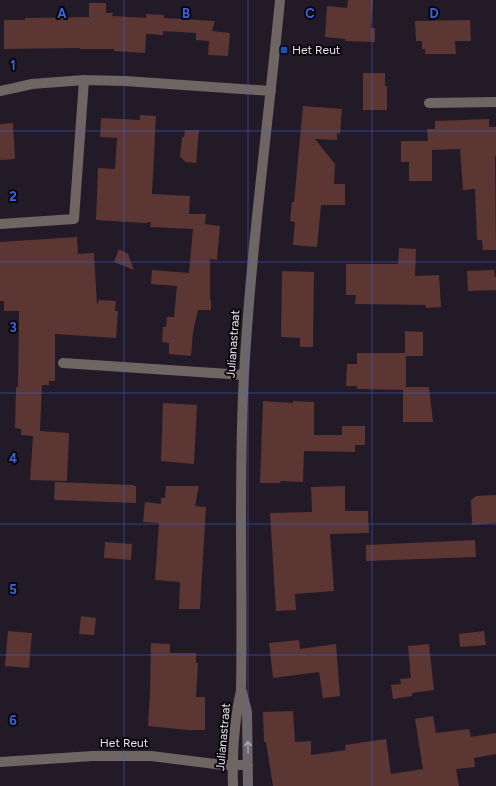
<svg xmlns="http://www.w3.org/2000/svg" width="496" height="786" viewBox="0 0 496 786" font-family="Figtree,sans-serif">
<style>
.building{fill:#5b3633}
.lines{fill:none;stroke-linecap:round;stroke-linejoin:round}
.minor{stroke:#6f6664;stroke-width:10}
.oneway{stroke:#b9b2b6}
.grid{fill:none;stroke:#3c64db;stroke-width:1;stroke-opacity:0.55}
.transit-dot{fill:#1a4fb4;stroke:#0a070c;stroke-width:1.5}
.labels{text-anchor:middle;stroke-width:4;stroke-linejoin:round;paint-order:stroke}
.poi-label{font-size:12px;fill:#eae4ed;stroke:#0a070c;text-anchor:start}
.street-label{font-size:12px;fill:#eae4ed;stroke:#0a070c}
.grid-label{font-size:13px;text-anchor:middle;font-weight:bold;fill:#3c64db;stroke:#0a070c;stroke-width:4;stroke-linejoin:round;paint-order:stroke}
</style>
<rect width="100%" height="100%" fill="#231a27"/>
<path class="building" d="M348,0H373L371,28H375V42L345,41V39L325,37L327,6L347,8Z
M89,3H106V13H113L112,16L146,18V14L164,15V18L215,21L212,31L230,33L228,56L208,55L209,41L196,40V33L163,31V35L146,34L145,53L114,51V49H80V48L4,49V20H25V18L89,17Z
M470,20L471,41H455L456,54H425V49H422V41H416L415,21Z
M363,73H385V86H387V110H363Z
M303,106L342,109L340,134L337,133V140L315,139L335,164L334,184H345V205H321L317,247L293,245L295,222L290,221L292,202H294Z
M140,115L156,116L152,194L190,196L189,214H206L205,224L220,226L217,260L210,259V299L211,301V310H198L193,332L191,356L169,354V343L162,342L163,327H166L167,317H174L177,286L151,284L152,270L189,273L193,229L150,227L151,222L144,223L96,220L98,168L115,169L117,138L100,137L101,118L140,120Z
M489,119V127H496V156H495L496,250H483L482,240H477L475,189L463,190L460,149L432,150V181H409V162H401V141H428L427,129H435V121Z
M13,123L15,159L0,160V124Z
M185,130H199L196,163L186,162L180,157L182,137H184Z
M77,237L78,254L94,253L97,305L99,300L116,301L115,311H118L116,338L55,334V381H49V385H42L40,431L69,433L67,481L30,480L33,436L21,435V429L15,428L16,387H18L19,311H4V301H0V242Z
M399,248L416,249L415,276L439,275L441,307L426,308V305L355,304L356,295H346V264H398Z
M119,249L128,254L134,270L114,262Z
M494,270L495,277H496V290L468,291L467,271Z
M282,271L314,272L313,347H300V338L281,337Z
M405,331L423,332V356H406V387H429L433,422H403V390L357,389V386H346L347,364H357V353H405Z
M263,401L293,403V401L314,402V435H342V426H365V445H355V452L304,451L303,482L281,481L280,483H260Z
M163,403L197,405L194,464L161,461Z
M55,482L134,485V486H136V503L56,500L54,499Z
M166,486H199L195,506L206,507L200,609H179L180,582L155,580L159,523L143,522L145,502L161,504V498H165Z
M345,486V511H368L369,533L330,534L334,591L295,594L296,610L276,611L270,513L312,512L311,487Z
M496,495V523L472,525L471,500L476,496Z
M475,540L476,557L366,561V545Z
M105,542L132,544L131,560L104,558Z
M81,616L96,618L94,635L79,634Z
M8,631L32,633L29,668L5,666Z
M484,631L486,645L460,647L459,634Z
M299,640L300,649L336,644L340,696L323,698L319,672L273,678L269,643Z
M151,643L170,644V653H196V663H198L196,697H205V730H188L148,726L150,692Z
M429,644L434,690L412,693V696L393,699L391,685L401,684L400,679L411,678L408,646Z
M293,711L295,742L311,741V755L346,750L345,745L386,739L391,774L423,769L415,719L433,716L436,733L469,729L471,737L496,733V754L474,758L475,767L456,769L459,786H273L266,742H264L263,712Z"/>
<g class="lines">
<path class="minor" d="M0,91L32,84L84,80L125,81L271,91
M429,103L496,102
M0,224L74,219L84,80
M63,363L244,375
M242,692L247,712L248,786
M0,762L93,756H151L223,765H248
M233,786C232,754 234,722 241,690C243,585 238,479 244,374C251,249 268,125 280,0"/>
</g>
<defs><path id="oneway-shaft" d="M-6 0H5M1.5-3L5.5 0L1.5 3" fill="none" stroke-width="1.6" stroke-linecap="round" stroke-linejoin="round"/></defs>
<use class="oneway" href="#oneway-shaft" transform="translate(248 747) rotate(-91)"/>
<path class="grid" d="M124,0V786M248,0V786M372,0V786M0,131H496M0,262H496M0,393H496M0,524H496M0,655H496"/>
<rect class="transit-dot" x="280" y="46" width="8" height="8" rx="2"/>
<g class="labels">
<g class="poi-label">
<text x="292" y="54">Het Reut</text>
</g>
<g class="street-label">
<text transform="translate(233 344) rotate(-86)" y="4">Julianastraat</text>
<text transform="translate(223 737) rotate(-85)" y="4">Julianastraat</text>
<text x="124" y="747">Het Reut</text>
</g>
</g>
<g class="grid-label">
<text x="62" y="18">A</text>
<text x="186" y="18">B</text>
<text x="310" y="18">C</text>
<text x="434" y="18">D</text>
<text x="13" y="70">1</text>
<text x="13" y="201">2</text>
<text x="13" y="332">3</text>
<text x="13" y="463">4</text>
<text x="13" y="594">5</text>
<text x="13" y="725">6</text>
</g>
</svg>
